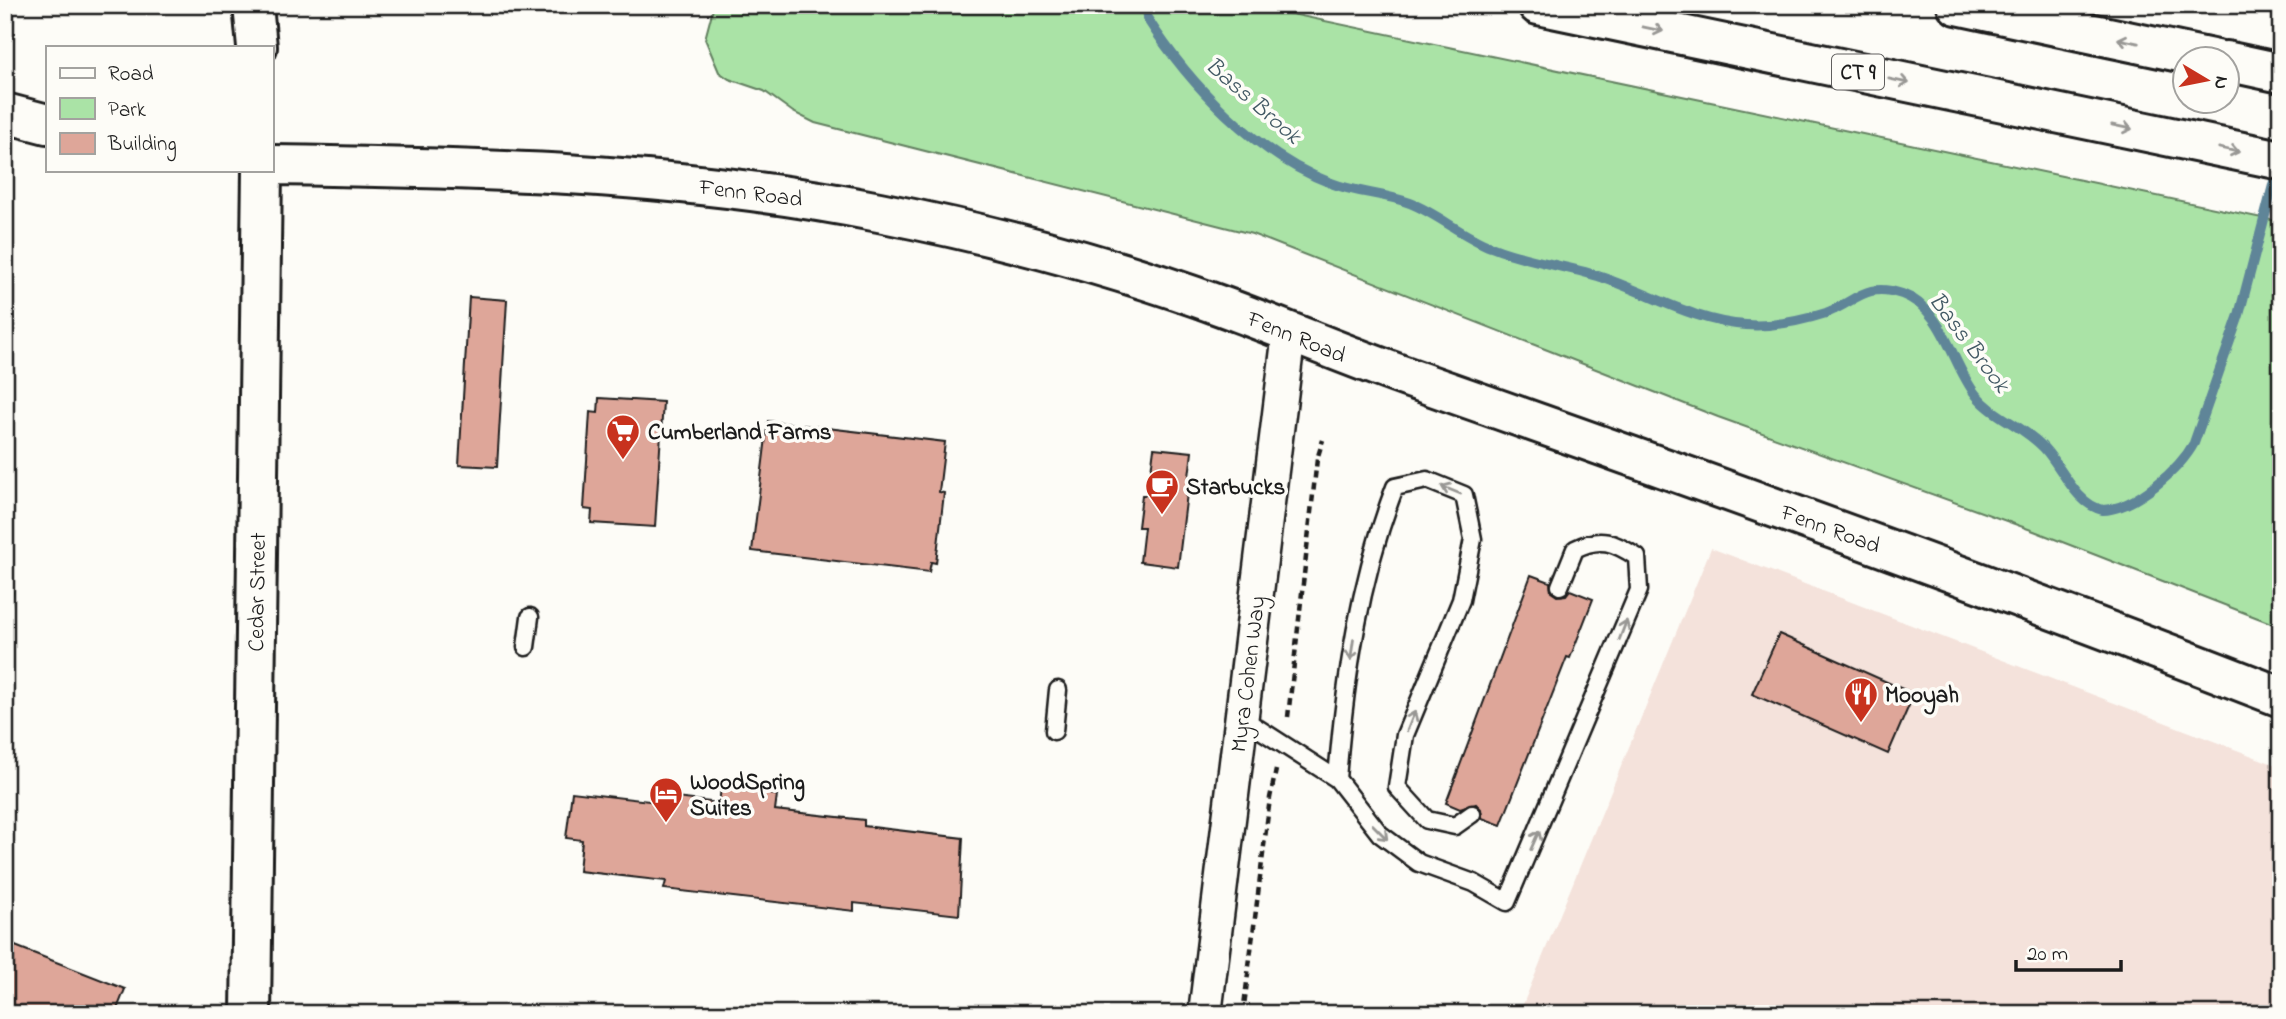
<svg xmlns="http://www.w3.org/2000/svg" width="2286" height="1019" viewBox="0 0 2286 1019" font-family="'Indie Flower',sans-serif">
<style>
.built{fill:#f4e2db}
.green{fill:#aae3a6;stroke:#638061;stroke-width:2}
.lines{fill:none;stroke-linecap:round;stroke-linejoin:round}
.stream{stroke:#5e8598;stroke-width:10}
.building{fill:#dea699;stroke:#1c1c1c;stroke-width:2}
.lane-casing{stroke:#1c1c1c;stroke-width:21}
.street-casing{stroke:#1c1c1c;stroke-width:37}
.secondary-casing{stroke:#1c1c1c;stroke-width:44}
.highway-casing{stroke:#1c1c1c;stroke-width:44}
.path{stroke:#1c1c1c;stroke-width:4.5;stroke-dasharray:7 5;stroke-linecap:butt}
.lane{stroke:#fdfcf7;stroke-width:16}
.street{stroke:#fdfcf7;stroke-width:32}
.secondary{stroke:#fdfcf7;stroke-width:38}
.highway{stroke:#fdfcf7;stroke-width:38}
.oneway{stroke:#989794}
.labels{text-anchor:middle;stroke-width:7;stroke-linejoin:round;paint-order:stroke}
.shield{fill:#fdfcf7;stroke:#605f5e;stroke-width:2}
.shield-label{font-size:21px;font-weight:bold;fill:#1c1c1c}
.street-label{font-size:23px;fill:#1c1c1c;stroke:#fdfcf7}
.poi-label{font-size:23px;font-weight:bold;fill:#1c1c1c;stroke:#fdfcf7;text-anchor:start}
.water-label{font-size:24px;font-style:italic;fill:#425964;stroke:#fdfcf7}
</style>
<rect width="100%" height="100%" fill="#fdfcf7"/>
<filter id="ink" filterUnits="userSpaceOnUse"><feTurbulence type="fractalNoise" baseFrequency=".0143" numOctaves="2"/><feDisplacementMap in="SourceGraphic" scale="14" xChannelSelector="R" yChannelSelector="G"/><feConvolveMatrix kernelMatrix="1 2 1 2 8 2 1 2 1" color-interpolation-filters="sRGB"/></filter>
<g filter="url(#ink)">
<path class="built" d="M1711,548L2281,767V1014H1519Z"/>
<path class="green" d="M714,5H1249L2281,222V627L2034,531L1718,417L1252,234L815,123L793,112L764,91L729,79L719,72L705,39Z
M5,574L13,592L5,633Z"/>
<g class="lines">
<path class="stream" d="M1147,18C1189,84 1256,155 1331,183C1356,193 1384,193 1410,203C1438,214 1462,236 1491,247C1525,261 1563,265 1598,276C1647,292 1694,322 1746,325C1773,327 1801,321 1826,313C1856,302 1865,281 1902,294C1944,309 1951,363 1976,395C1995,418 2024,426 2044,448C2062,467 2075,504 2103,510C2135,509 2180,469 2194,443L2239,315L2278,166"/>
</g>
<path class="building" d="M469,297L507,300L497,467L459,465Z
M599,398L663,402L655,527L591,523L592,510L584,509L590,412L598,413Z
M768,421L945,442L939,492L944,493L936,563L931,562L929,572L752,551Z
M1154,448L1192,452L1178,567L1140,562L1144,527H1138L1142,495H1148Z
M1531,575L1550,582L1551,592L1557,596L1566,595L1570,590L1593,599L1570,658L1567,657L1501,825L1482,818L1481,809L1476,804L1460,809L1446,803Z
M1779,634L1914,694L1888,754L1752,694Z
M721,788L777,795L775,810L864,820V826L963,838L959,915L854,903V911L664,889L666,881L579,871L582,840L566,838L572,792L675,804L676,798L719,803Z
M5,942L125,989L115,1014H5Z"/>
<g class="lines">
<g class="lane-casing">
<path id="lane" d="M526,647L530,617
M1242,718L1337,779L1380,834L1419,863L1474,883L1507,902L1639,590L1637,557C1614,542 1600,536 1575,549L1560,586
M1054,731L1058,690
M1337,779C1345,679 1359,581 1395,487L1427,480L1464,495L1473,539L1461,600L1405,735L1397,787L1427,820L1455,826L1472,814"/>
</g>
<g class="street-casing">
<path id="street" d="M1205,1014L1289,333"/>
</g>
<g class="secondary-casing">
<path id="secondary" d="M253,5L257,47
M271,165C474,168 680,172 879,212C995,235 1113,266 1224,307C1290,331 1354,359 1421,382C1709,483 1996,586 2281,697
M251,1014L262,170"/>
</g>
<g class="highway-casing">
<path id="highway" d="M1538,5L2281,160
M1957,5L2217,60
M2226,61L2281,73
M5,113L47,124"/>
</g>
<path class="path" d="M1288,717L1317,459L1323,440
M1243,1014L1270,798L1276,770"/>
<use href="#lane" class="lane"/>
<use href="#street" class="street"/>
<use href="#secondary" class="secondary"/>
<use href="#highway" class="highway"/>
</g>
<defs><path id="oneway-shaft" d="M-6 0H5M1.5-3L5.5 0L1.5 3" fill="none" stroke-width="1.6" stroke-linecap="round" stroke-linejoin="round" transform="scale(1.75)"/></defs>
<g class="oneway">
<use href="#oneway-shaft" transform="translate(1653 29) rotate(12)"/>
<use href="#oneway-shaft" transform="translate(2128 41) rotate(-168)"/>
<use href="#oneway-shaft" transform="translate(1899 81) rotate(12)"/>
<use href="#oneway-shaft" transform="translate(2122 127) rotate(12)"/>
<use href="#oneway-shaft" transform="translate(2229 150) rotate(12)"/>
<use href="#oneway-shaft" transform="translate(1451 490) rotate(-158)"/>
<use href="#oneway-shaft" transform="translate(1623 630) rotate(-69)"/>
<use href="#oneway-shaft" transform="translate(1352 650) rotate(98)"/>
<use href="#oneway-shaft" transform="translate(1411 721) rotate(-68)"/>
<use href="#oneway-shaft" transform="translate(1380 832) rotate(45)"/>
<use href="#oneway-shaft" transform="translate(1535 840) rotate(-66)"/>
</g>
</g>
<defs>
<g id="supermarket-pin" transform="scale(1.75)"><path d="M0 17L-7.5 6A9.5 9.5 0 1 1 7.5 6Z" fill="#c8321e" stroke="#fdfcf7"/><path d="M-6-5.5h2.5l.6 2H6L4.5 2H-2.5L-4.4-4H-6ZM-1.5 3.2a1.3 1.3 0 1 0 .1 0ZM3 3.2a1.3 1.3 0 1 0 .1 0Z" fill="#fff"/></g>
<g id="cafe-pin" transform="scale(1.75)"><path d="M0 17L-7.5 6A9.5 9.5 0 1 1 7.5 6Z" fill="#c8321e" stroke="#fdfcf7"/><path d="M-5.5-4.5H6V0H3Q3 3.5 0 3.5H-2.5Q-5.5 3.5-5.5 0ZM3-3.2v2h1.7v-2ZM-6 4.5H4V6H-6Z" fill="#fff"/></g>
<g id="restaurant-pin" transform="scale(1.75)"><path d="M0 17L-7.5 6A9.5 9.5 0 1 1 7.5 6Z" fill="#c8321e" stroke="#fdfcf7"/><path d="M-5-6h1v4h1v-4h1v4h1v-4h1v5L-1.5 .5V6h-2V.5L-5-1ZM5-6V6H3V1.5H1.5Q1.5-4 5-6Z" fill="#fff"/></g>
<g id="hotel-pin" transform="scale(1.75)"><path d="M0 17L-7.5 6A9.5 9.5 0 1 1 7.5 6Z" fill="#c8321e" stroke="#fdfcf7"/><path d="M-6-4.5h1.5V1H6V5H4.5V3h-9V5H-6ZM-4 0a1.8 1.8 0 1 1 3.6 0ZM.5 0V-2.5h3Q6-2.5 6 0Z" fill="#fff"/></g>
</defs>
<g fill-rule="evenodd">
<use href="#supermarket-pin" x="623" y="431"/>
<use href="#cafe-pin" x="1162" y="486"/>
<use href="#restaurant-pin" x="1861" y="694"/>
<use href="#hotel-pin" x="666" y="794"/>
</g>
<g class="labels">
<rect class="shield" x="1832" y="54.5" width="52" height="35" rx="5"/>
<g class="shield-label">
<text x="1858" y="79">CT 9</text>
</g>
<g class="street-label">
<text transform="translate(751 192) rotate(7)" y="8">Fenn Road</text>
<text transform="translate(1297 336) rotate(22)" y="8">Fenn Road</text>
<text transform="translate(1831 528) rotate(20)" y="8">Fenn Road</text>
<text transform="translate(256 592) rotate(-89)" y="8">Cedar Street</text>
<text transform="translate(1247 674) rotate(-83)" y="8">Myra Cohen Way</text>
</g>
<g class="poi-label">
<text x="648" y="439">Cumberland Farms</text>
<text x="1186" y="494">Starbucks</text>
<text x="1885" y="702">Mooyah</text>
<text x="690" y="789">WoodSpring<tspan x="690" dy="26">Suites</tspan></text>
</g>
<g class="water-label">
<text transform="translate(1254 100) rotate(41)" y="8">Bass Brook</text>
<text transform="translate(1970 342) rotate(53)" y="8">Bass Brook</text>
</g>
</g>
<rect width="2286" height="1019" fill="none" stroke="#fdfcf7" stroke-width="28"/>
<rect x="14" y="14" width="2258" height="991" fill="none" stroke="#1c1c1c" stroke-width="2.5" filter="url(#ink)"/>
<rect x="46" y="46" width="228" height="126" fill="#fdfcf7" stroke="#a3a29f" stroke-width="2"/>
<rect x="60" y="68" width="35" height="10" fill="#fdfcf7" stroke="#a3a29f" stroke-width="2"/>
<text x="108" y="80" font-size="21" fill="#1c1c1c">Road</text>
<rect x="60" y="98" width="35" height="21" fill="#aae3a6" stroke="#a3a29f" stroke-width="2"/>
<text x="108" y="116" font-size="21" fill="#1c1c1c">Park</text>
<rect x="60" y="133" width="35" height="21" fill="#dea699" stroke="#a3a29f" stroke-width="2"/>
<text x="108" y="150" font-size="21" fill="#1c1c1c">Building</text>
<g transform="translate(2206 80) rotate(100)"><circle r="33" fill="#fdfcf7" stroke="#a3a29f" stroke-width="2"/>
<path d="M0-5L12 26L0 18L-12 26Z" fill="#c8321e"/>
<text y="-10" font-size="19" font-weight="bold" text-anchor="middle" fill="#1c1c1c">N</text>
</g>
<path d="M2016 960v10h105v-10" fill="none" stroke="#1c1c1c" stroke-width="3.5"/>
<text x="2027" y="960" font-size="21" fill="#1c1c1c" stroke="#fdfcf7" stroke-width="5" paint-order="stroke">20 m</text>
</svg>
